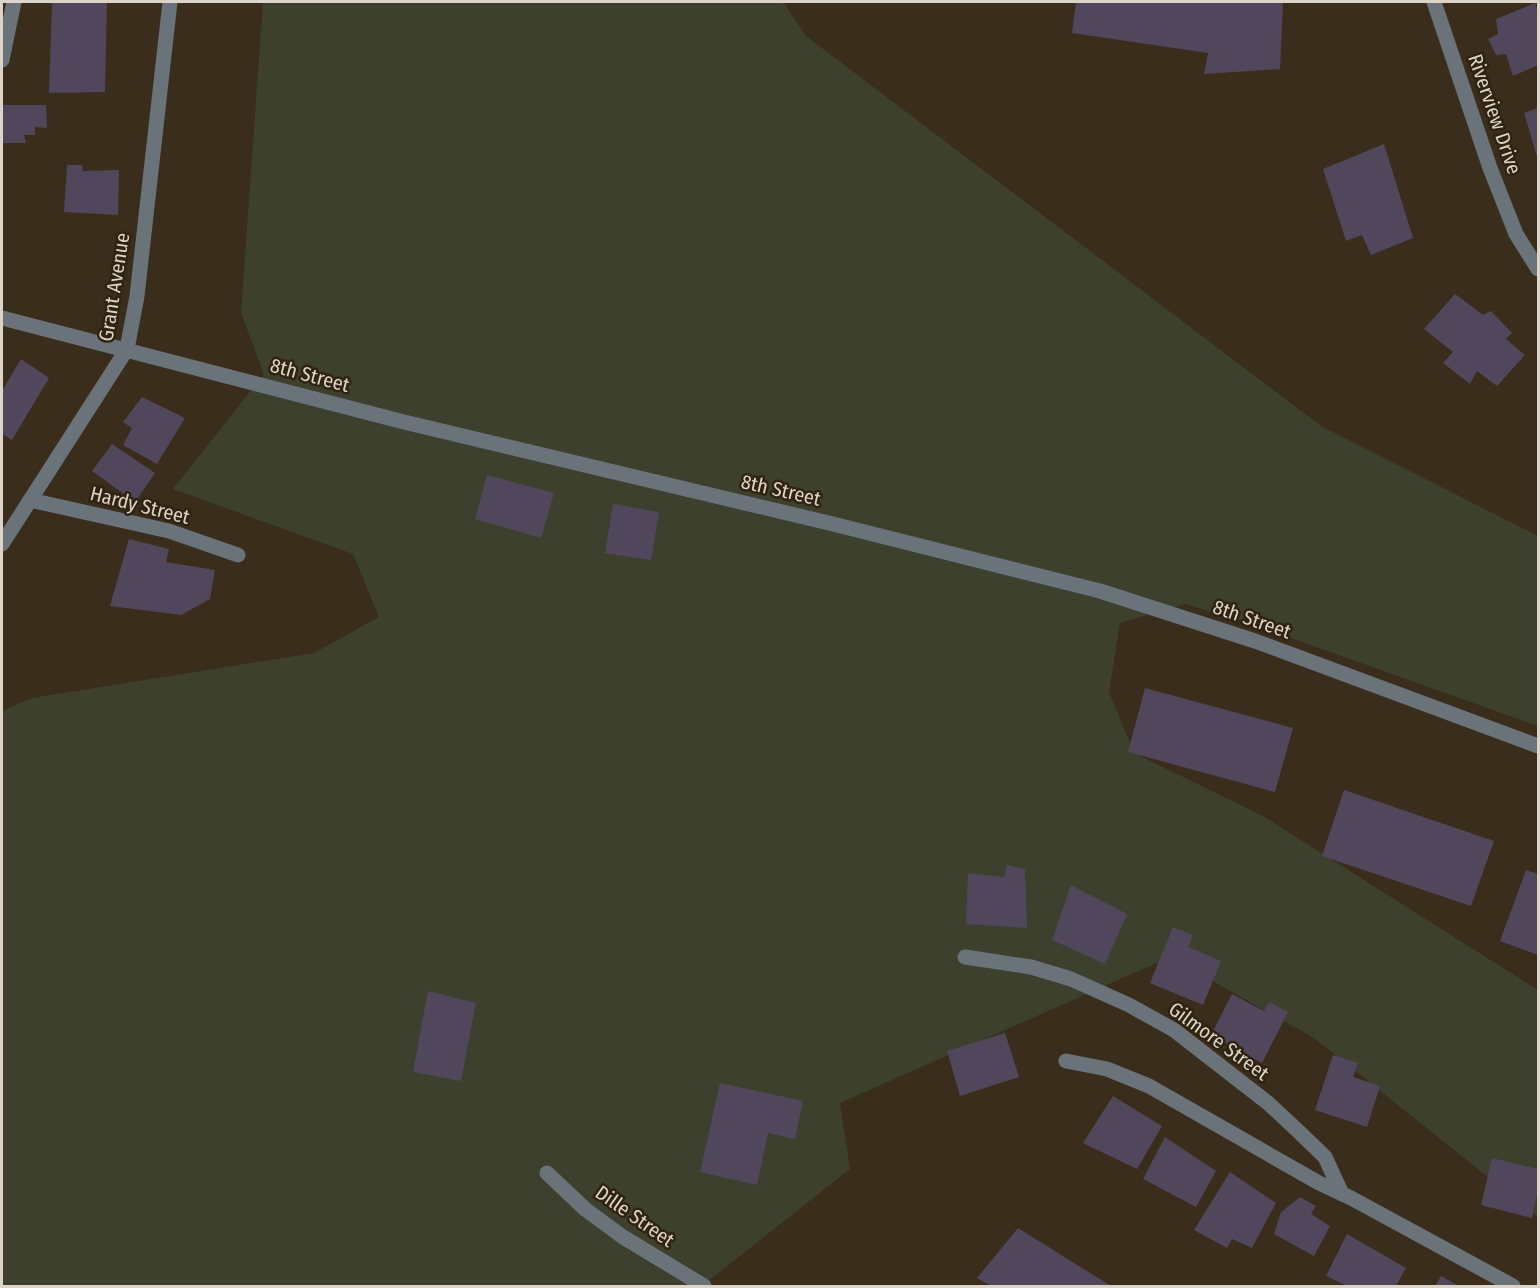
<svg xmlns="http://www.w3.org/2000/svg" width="1540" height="1288" viewBox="0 0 1540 1288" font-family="'Fira Sans Condensed',sans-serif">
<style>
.green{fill:#3c402d}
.building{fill:#51475c}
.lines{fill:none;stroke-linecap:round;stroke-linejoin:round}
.minor{stroke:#6a727a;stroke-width:15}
.labels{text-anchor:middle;stroke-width:5;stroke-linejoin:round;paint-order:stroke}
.street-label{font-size:20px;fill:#ddd4c9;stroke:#302411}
</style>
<rect width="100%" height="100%" fill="#3a2d1b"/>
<path class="green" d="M263,2H783L806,36L1321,426L1538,536V726L1246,622L1185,604L1120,623L1109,692L1134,753L1263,816L1538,990V1217L1314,1038L1170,957L840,1103L850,1169L702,1286H2V711L32,698L314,653L379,617L353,554L173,489L264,374L241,313Z"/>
<path class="building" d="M52,2H107L105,92L49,93Z
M1076,2H1283L1280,69L1204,74L1208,53L1072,33Z
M1535,3L1538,12V65L1513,76L1506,54L1496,55L1488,39L1498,34L1496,19Z
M2,105H46L47,128L35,127V135H24L26,143H2Z
M1538,108V160L1524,113Z
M1384,144L1413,238L1371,255L1362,235L1346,241L1323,169Z
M67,165H82L83,171L119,170L118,215L64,212Z
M1455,294L1483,315L1491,311L1512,333L1506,339L1525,355L1497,386L1477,371L1470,384L1443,363L1453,352L1424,329Z
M21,359L49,378L12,440L2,434V391Z
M142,397L185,418L157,464L123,445L132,428L123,422Z
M112,444L155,473L135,502L92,471Z
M487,475L554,493L541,538L475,519Z
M613,504L659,512L651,560L605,553Z
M129,539L169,549L166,562L215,570L210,599L181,615L110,606Z
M1145,688L1293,728L1275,792L1128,752Z
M1344,790L1494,841L1471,906L1322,856Z
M1007,865L1025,869L1027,928L966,924L968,873L1004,877Z
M1526,870L1538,874V955L1500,941Z
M1071,885L1127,914L1105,964L1052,940Z
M1173,927L1193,935L1188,947L1221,961L1203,1005L1150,983Z
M428,991L476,1003L461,1081L413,1072Z
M1232,994L1264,1011L1269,1002L1288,1012L1262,1063L1211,1035Z
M1005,1033L1019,1077L960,1096L947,1051Z
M1333,1055L1358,1063L1353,1077L1380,1086L1367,1127L1315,1110Z
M720,1083L803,1101L795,1139L768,1133L757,1185L700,1172Z
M1113,1096L1162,1126L1137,1169L1083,1143Z
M1165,1137L1216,1171L1196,1207L1143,1179Z
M1492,1158L1538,1169V1189L1532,1218L1481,1205Z
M1230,1172L1276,1203L1252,1248L1232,1239L1227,1248L1194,1230Z
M1300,1197L1316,1206L1311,1214L1330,1226L1314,1256L1274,1234L1281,1212Z
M1018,1228L1111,1286H991L977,1278Z
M1347,1234L1406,1268L1396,1286H1347L1326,1276Z
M1441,1276L1459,1286H1435Z"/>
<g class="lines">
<path class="minor" d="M1434,2L1490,168L1516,234L1538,269
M2,60L14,2
M2,318L404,422L833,524L1100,591L1255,641L1538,746
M30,500L169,531L238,555
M2,544L127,349L137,296L170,2
M965,957L1031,967L1071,979L1129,1005L1174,1030L1268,1103L1297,1130L1325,1157L1342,1194
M1066,1061L1107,1069L1149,1086L1319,1183L1351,1198L1513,1286
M547,1173L585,1209L623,1237L704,1286"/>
</g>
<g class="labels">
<g class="street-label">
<text transform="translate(1495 114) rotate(71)" y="7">Riverview Drive</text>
<text transform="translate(114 287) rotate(-81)" y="7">Grant Avenue</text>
<text transform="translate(310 375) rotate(15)" y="7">8th Street</text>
<text transform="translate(781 490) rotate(13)" y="7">8th Street</text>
<text transform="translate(140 505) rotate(14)" y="7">Hardy Street</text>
<text transform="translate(1252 619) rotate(19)" y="7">8th Street</text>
<text transform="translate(1219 1041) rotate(36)" y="7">Gilmore Street</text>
<text transform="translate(635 1216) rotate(35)" y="7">Dille Street</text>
</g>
</g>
<rect width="1540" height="1288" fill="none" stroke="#ddd4c9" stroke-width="6"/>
</svg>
